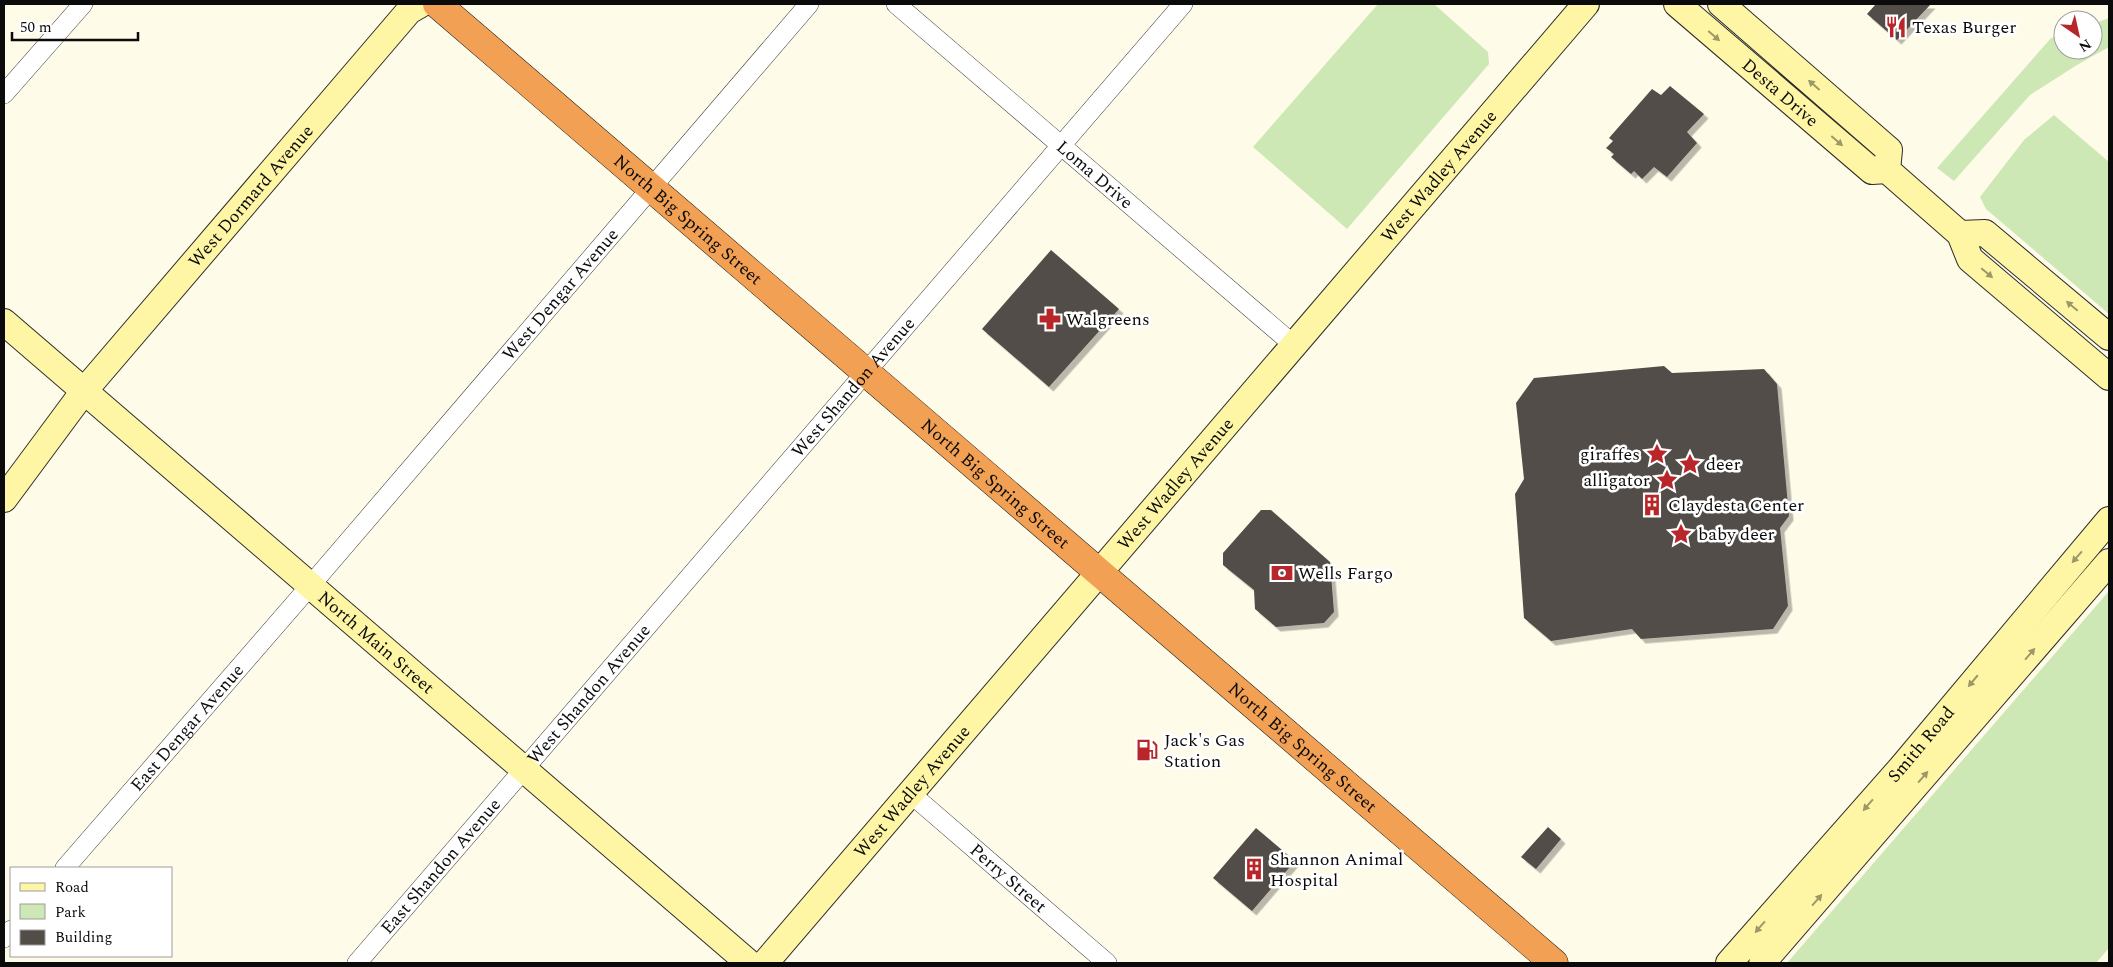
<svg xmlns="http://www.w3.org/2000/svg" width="2113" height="967" viewBox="0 0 2113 967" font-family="Spectral,serif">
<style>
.green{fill:#cee8b5}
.building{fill:#534d48;filter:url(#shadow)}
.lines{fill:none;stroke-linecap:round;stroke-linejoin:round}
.street-casing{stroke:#3e3e3e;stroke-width:20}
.secondary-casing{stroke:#2d2d2d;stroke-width:28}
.highway-casing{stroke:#1c1c1c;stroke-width:29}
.street{stroke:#fff;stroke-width:19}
.secondary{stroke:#fef6a5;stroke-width:26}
.highway{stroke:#f2a054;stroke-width:28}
.oneway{fill:#9d9867}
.labels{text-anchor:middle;stroke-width:5;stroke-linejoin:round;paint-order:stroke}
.poi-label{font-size:18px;fill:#0b0b0b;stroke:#fff;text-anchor:start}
.street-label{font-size:18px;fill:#0b0b0b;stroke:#fff}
</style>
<defs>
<filter id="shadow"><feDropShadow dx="4.5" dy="4.5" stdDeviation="0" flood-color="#0004"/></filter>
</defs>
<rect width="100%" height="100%" fill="#fffbe9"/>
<path class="green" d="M1378,4H1434L1488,52L1489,64L1347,229L1253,147Z
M2109,18V47L2077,65L2030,95L1954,181L1937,168L2051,38L2063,34V50H2093V24Z
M2054,115L2109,162V314L1986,209L1980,197L2024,140Z
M2109,591V948L2096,963H1787Z"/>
<path class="building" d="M1876,4H1931L1897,40L1867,14Z
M1670,86L1704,114L1687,132L1697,143L1667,177L1654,167L1642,179L1634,171L1631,174L1611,157L1614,154L1606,148L1613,141L1609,138L1652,89L1661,95Z
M1051,250L1119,309L1049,387L982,329Z
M1664,366L1672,373L1764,369L1777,384L1789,516L1780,528L1788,606L1773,629L1641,639L1632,629L1551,641L1524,618L1515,494L1524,479L1516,403L1534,378Z
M1261,510H1271L1330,562L1334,612L1324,623L1276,627L1255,609L1254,590L1223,565V553Z
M1548,827L1561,839L1536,869L1521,857Z
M1256,828L1295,861L1252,911L1213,878Z"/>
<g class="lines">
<g class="street-casing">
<g id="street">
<path id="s1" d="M896,4L1295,346"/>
<path d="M4,94L83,4"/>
<path id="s2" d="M910,793L1107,963"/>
<path id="s3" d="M65,868L310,586L809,4"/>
<path d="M4,938L11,930"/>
<path id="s4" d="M357,963L1183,4"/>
</g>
</g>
<g class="secondary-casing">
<g id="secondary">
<path id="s5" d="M1677,4L1872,171L1887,170L1889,150L1721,4"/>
<path d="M1887,170L1960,234L1970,259L2109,377"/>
<path d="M1960,234L1985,233L2109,337"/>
<path id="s6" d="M4,322L749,963"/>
<path id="s7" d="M4,499L84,391L409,11L421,4"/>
<path id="s8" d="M765,963L1586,4"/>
<path id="s9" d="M1729,963L1901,768L2109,520"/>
<path d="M1762,963L2109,562"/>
</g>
</g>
<g class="highway-casing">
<g id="highway">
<path id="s10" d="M437,4L1554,963"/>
</g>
</g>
<use href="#street" class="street"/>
<use href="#secondary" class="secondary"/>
<use href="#highway" class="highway"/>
</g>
<defs><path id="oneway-solid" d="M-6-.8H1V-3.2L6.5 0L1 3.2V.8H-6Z" transform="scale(1.25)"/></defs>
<g class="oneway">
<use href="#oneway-solid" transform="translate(1714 36) rotate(41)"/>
<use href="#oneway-solid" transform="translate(1814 85) rotate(-139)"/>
<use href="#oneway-solid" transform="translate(1837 141) rotate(41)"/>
<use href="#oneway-solid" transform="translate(1987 273) rotate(40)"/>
<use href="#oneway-solid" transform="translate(2072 306) rotate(-140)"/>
<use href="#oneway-solid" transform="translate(2077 557) rotate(131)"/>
<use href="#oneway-solid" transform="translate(2030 654) rotate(-49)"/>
<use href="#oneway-solid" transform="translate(1973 681) rotate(130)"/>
<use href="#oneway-solid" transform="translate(1923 777) rotate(-49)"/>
<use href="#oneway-solid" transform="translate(1868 805) rotate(131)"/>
<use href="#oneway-solid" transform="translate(1817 900) rotate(-49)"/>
<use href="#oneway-solid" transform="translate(1760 927) rotate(131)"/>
</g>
<defs>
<g id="restaurant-bare" transform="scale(1.725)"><path d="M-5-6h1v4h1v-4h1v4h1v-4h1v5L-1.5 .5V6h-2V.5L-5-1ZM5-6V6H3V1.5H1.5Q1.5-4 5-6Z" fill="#b82629" stroke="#fff" stroke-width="2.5" paint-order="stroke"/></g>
<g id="pharmacy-bare" transform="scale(1.725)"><path d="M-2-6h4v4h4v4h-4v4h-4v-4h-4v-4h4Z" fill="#b82629" stroke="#fff" stroke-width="2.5" paint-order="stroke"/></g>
<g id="sight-bare" transform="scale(1.725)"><path d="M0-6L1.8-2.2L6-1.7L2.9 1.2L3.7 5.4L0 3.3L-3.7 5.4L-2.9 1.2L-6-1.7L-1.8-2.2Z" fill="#b82629" stroke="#fff" stroke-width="2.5" paint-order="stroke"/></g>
<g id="building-bare" transform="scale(1.725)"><path d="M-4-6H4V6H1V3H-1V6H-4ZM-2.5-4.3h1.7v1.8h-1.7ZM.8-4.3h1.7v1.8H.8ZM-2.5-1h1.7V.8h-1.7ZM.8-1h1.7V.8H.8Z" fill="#b82629" stroke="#fff" stroke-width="2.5" paint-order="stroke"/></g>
<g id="bank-bare" transform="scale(1.725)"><path d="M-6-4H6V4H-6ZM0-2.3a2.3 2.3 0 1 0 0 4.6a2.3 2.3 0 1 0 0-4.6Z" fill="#b82629" stroke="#fff" stroke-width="2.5" paint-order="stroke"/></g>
<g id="fuel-bare" transform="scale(1.725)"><path d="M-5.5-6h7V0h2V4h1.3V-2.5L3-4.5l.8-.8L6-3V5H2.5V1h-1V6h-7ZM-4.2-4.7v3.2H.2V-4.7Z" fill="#b82629" stroke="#fff" stroke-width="2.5" paint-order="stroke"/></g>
</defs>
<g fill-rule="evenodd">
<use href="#restaurant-bare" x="1896" y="27"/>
<use href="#pharmacy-bare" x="1050" y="319"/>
<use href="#sight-bare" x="1657" y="454"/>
<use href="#sight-bare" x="1690" y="464"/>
<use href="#sight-bare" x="1667" y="480"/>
<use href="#building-bare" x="1652" y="505"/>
<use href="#sight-bare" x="1681" y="534"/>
<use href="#bank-bare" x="1282" y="573"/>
<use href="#fuel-bare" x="1147" y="750"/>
<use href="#building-bare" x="1254" y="869"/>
</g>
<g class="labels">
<g class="poi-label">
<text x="1912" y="33">Texas Burger</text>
<text x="1066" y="325">Walgreens</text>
<text x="1640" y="460" text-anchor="end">giraffes</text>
<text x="1706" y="470">deer</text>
<text x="1650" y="486" text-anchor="end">alligator</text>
<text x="1668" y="511">Claydesta Center</text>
<text x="1698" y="540">baby deer</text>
<text x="1298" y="579">Wells Fargo</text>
<text x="1164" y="746">Jack's Gas<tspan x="1164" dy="21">Station</tspan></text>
<text x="1270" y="865">Shannon Animal<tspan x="1270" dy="21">Hospital</tspan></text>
</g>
<g class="street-label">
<text dy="6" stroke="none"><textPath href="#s5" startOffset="136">Desta Drive</textPath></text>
<text dy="6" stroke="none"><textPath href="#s1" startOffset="262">Loma Drive</textPath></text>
<text dy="6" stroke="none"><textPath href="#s8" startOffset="1036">West Wadley Avenue</textPath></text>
<text dy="6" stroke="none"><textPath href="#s7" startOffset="391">West Dormard Avenue</textPath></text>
<text dy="6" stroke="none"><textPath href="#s10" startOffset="331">North Big Spring Street</textPath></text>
<text dy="6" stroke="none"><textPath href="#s3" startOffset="758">West Dengar Avenue</textPath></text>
<text dy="6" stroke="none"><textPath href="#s4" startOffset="760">West Shandon Avenue</textPath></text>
<text dy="6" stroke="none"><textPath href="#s10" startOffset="736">North Big Spring Street</textPath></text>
<text dy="6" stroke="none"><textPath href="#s8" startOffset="631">West Wadley Avenue</textPath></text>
<text dy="6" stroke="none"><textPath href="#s6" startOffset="491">North Main Street</textPath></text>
<text dy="6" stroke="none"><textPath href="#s4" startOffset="355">West Shandon Avenue</textPath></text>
<text dy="6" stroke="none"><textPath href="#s3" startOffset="186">East Dengar Avenue</textPath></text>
<text dy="6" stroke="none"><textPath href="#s9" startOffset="291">Smith Road</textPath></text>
<text dy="6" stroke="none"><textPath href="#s10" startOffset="1141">North Big Spring Street</textPath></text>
<text dy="6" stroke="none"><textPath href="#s8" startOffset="226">West Wadley Avenue</textPath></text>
<text dy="6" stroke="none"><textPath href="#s4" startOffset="128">East Shandon Avenue</textPath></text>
<text dy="6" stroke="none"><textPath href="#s2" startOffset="130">Perry Street</textPath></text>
</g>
</g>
<rect width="2113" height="967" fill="none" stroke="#0b0b0b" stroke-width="10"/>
<rect x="10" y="867" width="162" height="90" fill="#ffffff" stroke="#9d9d9d"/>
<rect x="20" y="883" width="25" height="8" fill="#fef6a5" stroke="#9d9d9d"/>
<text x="55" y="892" font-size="15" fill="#0b0b0b">Road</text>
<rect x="20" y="904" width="25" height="15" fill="#cee8b5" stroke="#9d9d9d"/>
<text x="55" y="917" font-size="15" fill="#0b0b0b">Park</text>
<rect x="20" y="930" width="25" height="15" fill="#534d48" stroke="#9d9d9d"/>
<text x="55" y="942" font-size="15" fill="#0b0b0b">Building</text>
<g transform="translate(2078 35) rotate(146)"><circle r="24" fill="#ffffff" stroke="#9d9d9d"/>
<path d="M0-4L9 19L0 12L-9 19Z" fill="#b82629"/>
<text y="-8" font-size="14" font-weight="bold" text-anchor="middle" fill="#0b0b0b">N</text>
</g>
<path d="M12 32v8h126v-8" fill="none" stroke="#0b0b0b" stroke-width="2.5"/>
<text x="20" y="32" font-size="15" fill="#0b0b0b" stroke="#ffffff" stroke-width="4" paint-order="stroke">50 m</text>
</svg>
